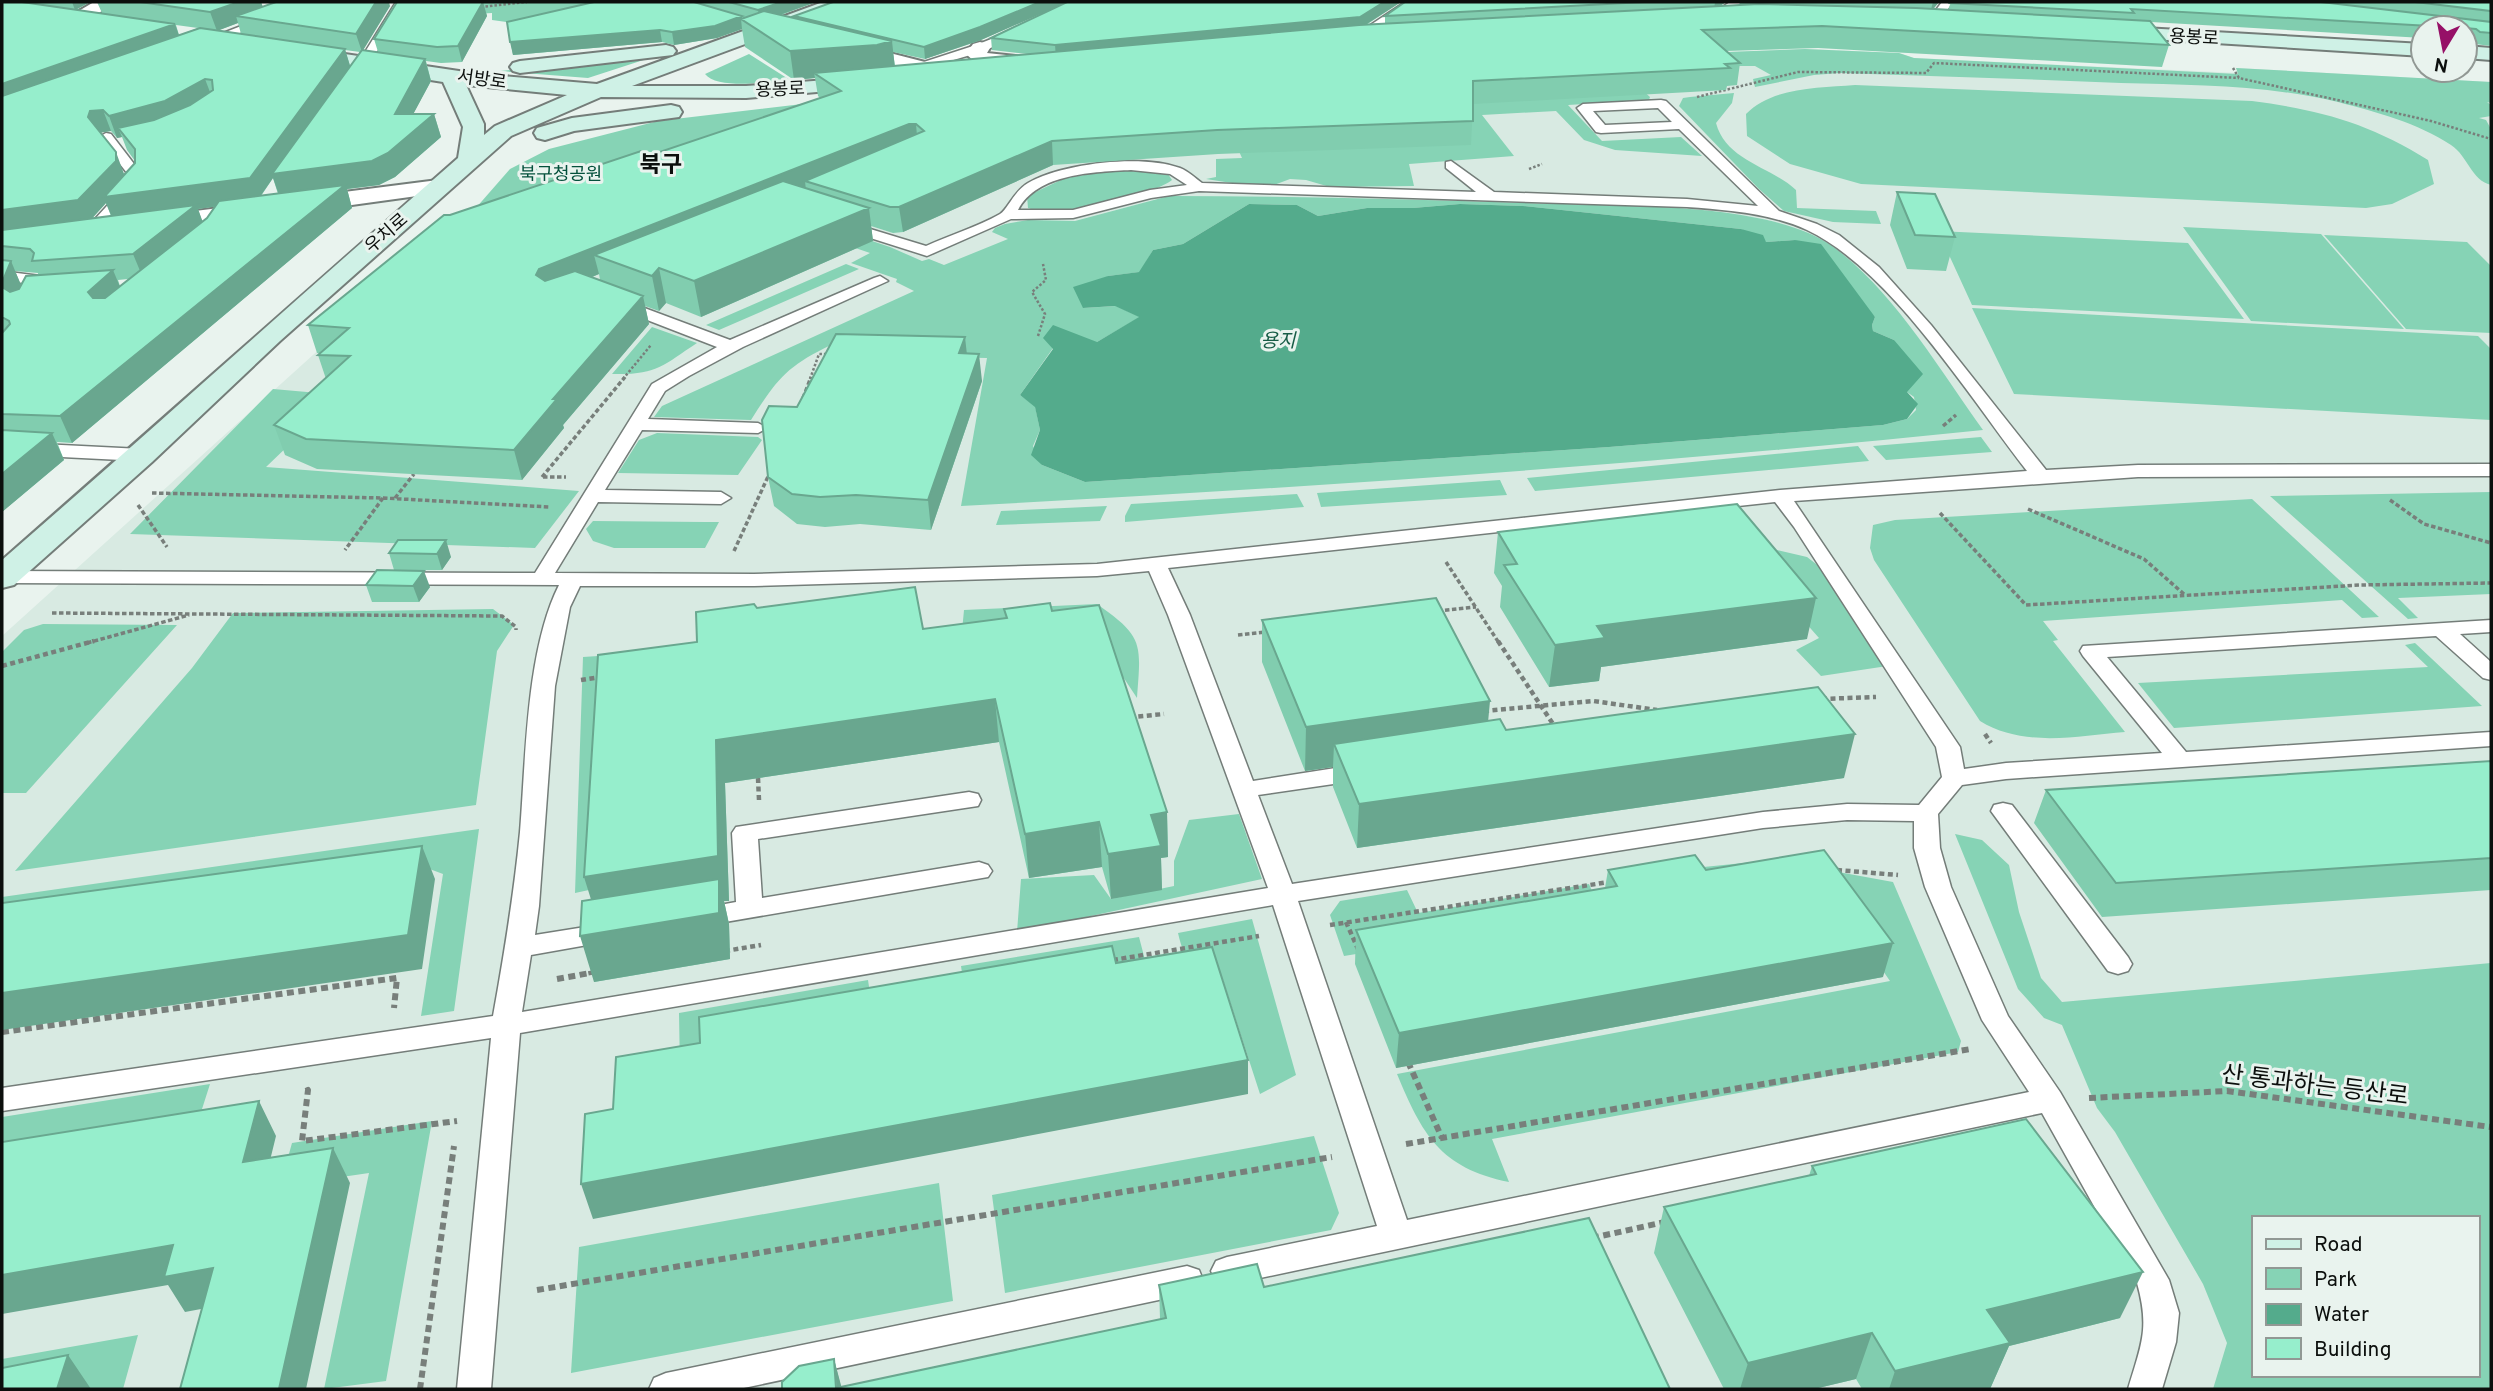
<svg xmlns="http://www.w3.org/2000/svg" width="2493" height="1391" viewBox="0 0 2493 1391" font-family="Overpass,'Noto Sans KR',sans-serif">
<style>
.built{fill:#d8eae2;fill-rule:evenodd}
.green{fill:#86d3b5;fill-rule:evenodd}
.water{fill:#54ab8c}
.lines{fill:none;stroke-linecap:round;stroke-linejoin:round}
.lane-casing{stroke:#747d79;stroke-width:3}
.street-casing{stroke:#747d79;stroke-width:4}
.secondary-casing{stroke:#747d79;stroke-width:4}
.path-far3{stroke:#787f7b;stroke-width:2.5;stroke-dasharray:2.5 2;stroke-linecap:butt}
.path-far2{stroke:#787f7b;stroke-width:3.5;stroke-dasharray:4.5 2.5;stroke-linecap:butt}
.path-far1{stroke:#787f7b;stroke-width:4.5;stroke-dasharray:5 3.5;stroke-linecap:butt}
.path{stroke:#787f7b;stroke-width:6;stroke-dasharray:7 4.5;stroke-linecap:butt}
.lane{fill:#fff;fill-rule:evenodd}
.street{fill:#fff;fill-rule:evenodd}
.secondary{fill:#cff1e6;fill-rule:evenodd}
.wall{fill:#81cdaf;fill-rule:evenodd}
.shaded-wall{fill:#69a78f}
.building{fill:#96eecc;stroke:#69a78f;stroke-width:2}
.labels{text-anchor:middle;stroke-width:6;stroke-linejoin:round;paint-order:stroke}
.far-street-label{font-size:18px;fill:#0c0f0d;stroke:#e9f3ee}
.far-park-label{font-size:18px;fill:#03503b;stroke:#e9f3ee}
.far-water-label{font-size:19px;font-style:italic;fill:#175c46;stroke:#e9f3ee}
.far-district-label{font-size:23px;font-weight:bold;fill:#0c0f0d;stroke:#e9f3ee}
.near-street-label{font-size:24px;fill:#0c0f0d;stroke:#e9f3ee}
</style>
<rect width="100%" height="100%" fill="#e9f3ee"/>
<path class="built" d="M1805,49L1899,53L1914,58L2239,73L2236,68L2491,82V1389H2V636L365,308L673,221L1659,58L1727,52ZM2253,1218H2477V1375H2253Z"/>
<path class="green" d="M451,2H632L544,27L492,20V13L406,18Z
M1805,49L1899,53L1914,58L2238,74L2236,68L2491,82V103L2487,102L2491,105V116L2479,118L2486,120L2491,129V185C2471,180 2468,156 2451,145C2418,123 2376,112 2338,102C2267,85 2194,85 2121,83C2028,79 1934,76 1840,73L1814,75L1755,87L1753,79L1771,75L1755,66H1735L1641,89L1650,97L1649,100L1568,105L1602,141L1681,137L1702,156L1615,150L1584,140L1556,111L1482,115L1514,156L1409,164L1414,186L1330,187L1306,180L1290,179L1274,185L1251,186L1206,179L1216,177V159L1242,158L1238,149L1659,58L1727,52Z
M662,54L588,78L500,71Z
M749,54L790,80C771,82 717,90 705,74Z
M1855,85L2252,101C2320,110 2369,123 2428,160L2434,184L2392,204L2366,208L1861,184L1790,164L1747,136L1746,114C1772,87 1819,88 1855,85Z
M938,88L475,209L510,169L549,149L658,121Z
M1734,93L1732,103L1716,123C1726,161 1772,167 1796,190L1797,208L1876,211L1881,224L1833,222L1784,211L1759,189L1679,106L1683,98L1690,97Z
M1124,169L1168,174L1172,180C1156,193 1082,212 1060,213C1050,213 1037,212 1028,208L1027,196L1065,178Z
M1169,196C1288,196 1406,199 1525,203C1604,206 1768,200 1832,246C1893,290 1939,369 1983,430C1643,465 1302,488 961,506L987,358L838,355L831,345C787,366 777,379 751,420L654,417L662,406L914,291L896,282L897,279L851,263L870,253L794,227L803,218L890,247L922,261L929,259L944,265L1008,239L992,232L995,228L1005,224L1028,220L1075,221ZM1249,204L1297,205L1318,216L1367,208H1413L1460,204L1523,206L1741,229L1766,242L1795,240L1875,317L1872,325L1873,331L1894,340L1907,392L1914,397L1916,410L1907,419L1883,425L1609,447L1085,482L1042,465L1033,446L1040,430L1035,406L1020,395L1053,348L1097,342L1140,317L1116,306L1083,308L1108,276L1140,272L1153,250L1183,244Z
M2183,227L2321,234L2404,329L2251,321Z
M1938,231L2188,243L2244,319L1972,305Z
M2324,235L2467,242L2491,266V333L2406,329Z
M846,264L859,269L719,330L706,325Z
M1972,308L2478,336L2491,349V420L2014,394Z
M652,327L697,343C662,366 657,375 612,374Z
M273,389L341,395L266,467L579,491L535,548L130,534Z
M657,433L758,437L762,440L738,475L618,473L639,440Z
M1981,437L1992,452L1886,460L1873,446Z
M1858,446L1869,461L1535,491L1527,478Z
M1500,480L1507,495L1321,507L1317,493Z
M2491,492V594L2398,598L2418,618L2408,619L2270,496Z
M1297,494L1304,507L1125,522V516L1131,504Z
M2252,499L2379,617L2362,618L2342,600L2043,621L2058,640L2053,641L2125,732C2077,736 2024,748 1980,721L1874,560L1870,548L1873,525L1895,520Z
M1107,506L1100,521L996,525L1001,511Z
M593,521L705,522H719L705,548H614L593,541L586,529Z
M1751,544L1807,557L1820,567L1894,665L1821,676L1796,650L1819,638L1760,571Z
M1097,604C1144,637 1141,643 1137,698L1096,636L961,642L964,610Z
M493,609L514,625L497,651L476,805L15,871L192,668L233,613Z
M43,624L177,625L26,793H2V652L24,630Z
M2415,643L2482,706L2174,728L2138,683L2428,667L2405,645Z
M598,656L589,890L575,893L583,657Z
M1239,814L1262,879L1017,932L1021,879L1094,875L1111,899L1174,886V861L1189,820Z
M479,829L454,1011L421,1016L443,874L427,868L2,930V897Z
M1955,834L1982,840L2009,865L2019,912L2041,978L2062,1002L2491,963V1389H2213L2227,1343L2203,1284L2115,1132L2097,1108L2062,1025L2044,1018L2018,989ZM2253,1218H2477V1375H2253Z
M1773,860L1893,882L1961,1041L1958,1052L1492,1139L1509,1182C1440,1168 1422,1134 1397,1074L1890,981L1825,887L1644,873Z
M1589,884L1602,914L1344,956L1330,915L1340,901L1407,890L1418,913Z
M1252,919L1296,1075L1260,1094L1223,980C1194,971 1185,964 1178,933Z
M1139,937L1150,979L965,993L961,966Z
M868,980L872,1007L680,1070L679,1013Z
M210,1084L195,1131L2,1162V1117Z
M432,1121L386,1381L324,1389L369,1173L280,1186L292,1143Z
M1314,1136L1339,1213L1331,1230L1005,1293L992,1195Z
M939,1183L953,1301L571,1373L579,1247Z
M138,1335L123,1389H2V1359Z"/>
<path class="water" d="M1249,204L1297,205L1318,216L1367,208H1413L1460,204L1523,206L1741,229L1763,235L1766,242L1795,240L1821,244L1875,317L1872,325L1873,331L1894,340L1923,374L1907,392L1918,404L1907,419L1883,425L1609,447L1085,482L1042,465L1031,455L1040,430L1035,407L1020,395L1053,349L1043,338L1053,325L1097,342L1139,317L1115,306L1083,308L1073,287L1108,276L1139,272L1153,250L1183,244Z"/>
<g class="lines">
<g class="lane-casing">
<path id="lane" d="M287,2H300L280,18L210,44L200,42L272,14Z
M396,2H407L359,81H351L349,78Z
M1405,2H1418L1362,40H1354V36Z
M1730,2H1743L1717,20H1709V16Z
M1942,2H1953L1937,24H1929L1927,22Z
M1019,28L1025,31L1023,33L984,51L899,76L893,72L976,45Z
M1661,100L1666,101L1779,211L1817,224L1839,235L1879,267L1931,325L2046,470L2138,465L2491,464V476L2138,477L1794,501L1960,747L1964,769L2006,763L2162,753L2083,656L2080,651L2083,646L2491,620V632L2460,634L2491,662V680L2483,678L2436,636L2107,657L2186,752L2491,732V746L2006,779L1962,785L1938,814L1940,848L1951,887L2008,1016L2060,1092L2169,1280L2179,1313L2176,1342L2162,1389H2128C2141,1345 2150,1329 2137,1283L2042,1113L1227,1285L1216,1281L1211,1271L1216,1261L1227,1257L1377,1226L1273,905L520,1033L491,1389H457L491,1038L2,1111V1088L493,1016C504,955 514,894 520,832C526,757 526,651 559,585L3,583L2,571L535,573L652,384L717,347L611,306L609,303L611,300H623L730,340L874,278L880,276L888,281L743,347L689,376L665,391L648,419L758,423L767,428L758,433L642,430L605,490L721,492L731,498L721,504L598,502L555,573L754,574L1097,564L1780,490L2027,471C1970,398 1890,269 1807,230C1770,213 1727,210 1687,207L1199,191L1151,198L1073,218L1011,219L927,256L839,228L837,225L844,221L926,246C950,235 977,227 1000,214C1008,209 1014,191 1028,183C1063,163 1142,154 1180,168C1188,171 1195,178 1202,183L1476,192L1446,168V162L1451,161L1494,192L1687,199L1758,206L1679,129L1601,133L1596,132L1577,108L1583,104ZM1658,108L1672,122L1605,125L1593,111ZM1131,170L1170,174L1187,185L1150,190L1073,210H1018C1037,173 1095,172 1131,170ZM1775,502L1794,527L1936,747L1942,777L1919,805L1847,804L1763,812L1292,884L1258,795L1361,780L1369,777L1373,772L1369,767L1361,764L1253,781L1190,615L1168,568ZM1149,571L1168,615L1268,888L522,1012L531,955L610,941L619,939L623,932L619,925L610,923L535,935L539,906L555,686L570,607L580,586H754L1097,576ZM1847,820L1914,821V848L1925,887L1982,1020L2029,1092L1407,1220L1298,901L1763,828Z
M106,133L111,134L141,173V185L94,237L89,238L82,234L84,231L127,184V173L99,137Z
M2,271L40,276L42,279L34,301H22L20,298L25,283L2,281Z
M2,442L141,449L150,455L141,461L2,454Z
M969,792L978,794L981,800L978,806L758,839L762,898L979,862L988,865L992,871L988,877L696,927L687,925L683,918L687,911L736,902L732,833L736,827Z
M2003,803L2012,805L2128,957L2132,964L2128,971L2118,974L2108,971L1991,811L1994,805Z
M1187,1266L1199,1270L1203,1280L1199,1290L1187,1294L739,1389H649L654,1378L666,1373Z"/>
</g>
<g class="street-casing">
<path id="street" d="M94,2H117L82,23H68L65,19Z
M843,41L925,62L928,66L925,70L918,72L836,51L833,47L836,43Z
M980,42L987,44L990,48L987,53L1035,58L1042,60L1045,64L1042,68L1035,70L982,64L975,62L966,54L973,44Z
M438,180L446,182L450,187L446,192L148,233L139,230L135,225L139,220L148,217Z"/>
</g>
<g class="secondary-casing">
<path id="secondary" d="M823,2H849L847,6L632,86H746L868,77L875,79L879,83L875,87L746,98L601,97L511,136L280,341L152,462L14,585L2,588V560C155,427 305,291 458,158L463,127L443,82L298,59L291,57L288,53L291,49L298,47L479,74L597,84ZM466,85L567,95L495,126L484,135V124Z
M2109,26L2423,44V56L2102,36L2099,32L2102,28Z
M666,45L673,47L676,51L673,55L520,73L513,71L510,67L513,63L520,61Z
M2465,46L2491,48V60L2465,58Z
M671,105L679,107L682,112L679,117L574,131L545,140L537,138L534,133L537,128L572,118Z"/>
</g>
<path class="path-far3" d="M481,7L527,2
M2233,68L2239,78L2431,121L2491,139
M1697,97L1798,72L1926,73L1934,63L2239,78
M1529,169L1542,164
M1038,336L1045,314L1032,292L1046,280L1043,264
M623,379L651,345
M810,379L819,354H830"/>
<path class="path-far2" d="M803,398L811,377
M1943,426L1956,415
M542,477L625,377
M543,477H566
M152,493L383,498L345,550
M383,498L550,507
M395,498L414,474
M2390,500L2424,524L2491,543
M138,505L167,547
M2028,509L2144,559L2185,595
M1940,513L2026,605L2360,585L2491,583
M734,551L771,470
M1446,562L1499,643
M1438,611L1476,607
M52,613L502,616L516,627V630
M1238,635L1266,632
M87,643L189,615"/>
<path class="path-far1" d="M1498,641L1555,727
M2,666L94,641
M581,680L601,677
M1822,699L1876,697
M1484,711L1593,701L1657,710
M1134,720L1133,717L1164,714
M1985,734L1991,743
M758,778L759,800
M1837,870L1898,875
M1346,922L1358,949
M1330,925L1609,882
M725,951L761,945
M1113,960L1259,936
M580,975L595,972"/>
<path class="path" d="M557,979L590,973
M2,1032L397,978L394,1008
M1408,1062L1442,1138
M306,1091L308,1090L302,1141L457,1121
M2089,1098L2227,1091L2491,1127
M1406,1144L1971,1049
M1592,1238L1665,1222
M537,1290L1332,1157
M420,1389L454,1146"/>
<use href="#lane" class="lane"/>
<use href="#street" class="street"/>
<use href="#secondary" class="secondary"/>
</g>
<path class="wall" d="M2,2H90L76,10L102,13L97,2H261L263,7L390,6L363,50L378,52L374,39L483,2L487,16L462,62L441,63L426,61L431,81L413,114H434L441,137L395,177L379,185L347,189L352,208L72,443L57,442L64,460L2,512ZM238,23L241,34L219,30ZM176,25L198,28L179,35ZM345,50L360,52L350,66ZM111,131L117,138L122,137L127,150L135,161V163L124,174L101,132ZM273,178L278,194L261,196ZM106,203L111,216L92,218ZM216,206L207,218L202,221L198,209ZM15,271L38,273V275L21,285ZM128,279L120,286L118,280Z
M594,2H816L781,15L794,18V16L833,2H1401L1366,25L1385,24V16L1405,2H1726L1720,6L1739,5L1740,2H1939L1933,9L1948,10L1951,2H2491V46L2475,44L2471,41H2465V28H2423V38L2151,22L2169,45L2162,67L1818,48L1726,51L1740,63L1737,85L1727,86L1726,90L1473,104L1471,145L1218,154L1053,165L903,232L893,233L871,226L873,241L701,317L666,303L659,311L645,306L649,324L563,425L564,428L522,480L317,469L285,455L274,425L326,379L318,355L319,353H317L308,325L444,215H450L641,151L651,155L820,98L818,96L815,78L794,80L745,47L742,29L717,38L674,45L662,42L513,55L507,22ZM1060,5L991,38L992,50L1028,54L895,66L893,52L925,59L981,40ZM599,274L600,280L592,277Z
M1897,192L1955,237L1946,271L1907,269L1890,225Z
M967,353L982,381L931,530L860,524L825,527L797,524L774,506L768,477L797,407Z
M1498,532L1807,639L1601,667L1599,681L1549,687L1500,607L1502,586L1494,573Z
M398,540L451,557L442,570H394L389,553Z
M377,570L430,587L419,602H372L366,585Z
M757,608L923,629L1005,618L1004,609L1052,611L1167,812L1168,857L1161,858L1162,890L1111,899L1102,867L1029,878L999,742L725,783L729,901H724L729,924L730,959L594,982L591,900L697,642Z
M1262,620L1506,730L1844,778L1357,848L1333,787V767L1305,771L1262,662Z
M2491,761V890L2102,917L2034,823L2046,790Z
M1608,870H1706L1883,977L1396,1068L1355,964L1356,930L1605,888Z
M1812,1166L2120,1318L2009,1346L1990,1389H1862L1856,1379L1814,1389H1724L1654,1253L1664,1207L1809,1176Z
M1159,1285L1264,1287L1670,1389H782L834,1359L841,1387L1160,1319Z"/>
<path class="shaded-wall" d="M72,2H90L75,10Z
M239,2H261L265,14L236,16L238,23L217,31L210,12Z
M376,2H389L390,6L362,52L356,34Z
M483,2L487,16L462,62L458,46Z
M782,2H816L760,22L758,10Z
M1040,2H1068L981,40L925,59L924,47Z
M1384,2H1401L1359,29L1056,58L1055,45Z
M1715,2H1726L1714,10Z
M1933,2H1939L1930,13Z
M742,16V20L741,19L742,29L717,38L674,45L672,32Z
M175,24L182,44L2,108V84Z
M660,30L662,42L513,55L510,42Z
M892,41L895,69L814,73L815,78L794,80L790,51Z
M345,49L351,69L277,173L434,114L441,137L395,177L379,185L347,189L352,208L72,443L60,416L280,198L273,178L257,201L198,209L205,228L143,278L133,254L113,220L106,203L88,223L2,235V210L116,152L124,174Z
M425,59L431,81L401,137L395,114Z
M205,79L213,100L173,123L118,128L122,137L117,138L109,116Z
M103,110L111,131L99,133L88,117L90,111Z
M909,124H916L918,148L805,181L806,191L594,255L599,274L546,296L536,275L539,269Z
M1052,141L1053,165L903,232L899,207Z
M869,208L873,241L701,317L694,281Z
M11,261L21,285L11,311L2,289V283Z
M659,268L666,303L659,311L652,276Z
M113,270L123,294L98,317L88,292Z
M643,296L649,324L563,425L564,428L522,480L514,450L553,399Z
M965,337L968,364L959,353Z
M979,354L982,381L931,530L928,500Z
M52,433L64,460L2,512V474Z
M446,540L451,557L442,570L437,554Z
M424,571L430,587L419,602L413,586Z
M1816,598L1807,639L1601,667L1599,681L1549,687L1555,645L1597,626Z
M995,699L999,742L725,783L729,901H724L729,924L730,959L594,982L580,936L598,922L584,877L716,740Z
M1490,701L1486,744H1334L1333,767L1305,771L1306,727Z
M1855,734L1844,778L1357,848L1359,804Z
M1167,812L1168,857L1161,858L1162,890L1111,899L1108,854L1151,815Z
M1099,822L1102,867L1029,878L1025,834Z
M422,846L435,879L422,969L2,1030V993Z
M1893,943L1883,977L1396,1068L1399,1033Z
M1248,1060V1094L593,1219L581,1184Z
M259,1101L276,1136L261,1197L243,1162Z
M333,1148L350,1183L306,1389H279Z
M173,1245L213,1268L233,1303L185,1312L168,1285L2,1314V1275Z
M2143,1272L2120,1318L2009,1346L1990,1389H1889L1895,1371L1987,1310Z
M1872,1333L1856,1379L1814,1389H1740L1748,1363Z
M68,1355L91,1389H57Z
M834,1359L842,1389H837Z"/>
<path class="building" d="M2,2H22L175,24L2,84Z
M140,2H239L210,12Z
M276,2H376L356,34L236,16Z
M397,2H483L458,46L437,47L374,39Z
M594,2H694L742,16L715,26L672,32L660,30L510,42L507,22Z
M729,2H782L758,10Z
M833,2H1040L980,27L924,47L794,16Z
M1067,2H1384L1360,17L1055,45L991,38Z
M1405,2H1644L1385,16Z
M1951,2H2321L2491,22V33L2480,32L2476,29L2465,28L2131,9L2134,13L1950,3Z
M2415,2H2491V11Z
M1759,4L1916,8L2150,21L2169,45L1822,26L1702,30L1740,63L1725,64L1730,68L1473,81V121L1217,130L1052,141L899,207H890L805,181L924,131L916,124H909L539,269L536,275L545,281L575,271L643,296L553,399H557L514,450L306,439L274,425L350,356L318,355L349,328L308,325L444,215H450L641,151L651,155L841,91L814,73L1359,25Z
M764,11L892,41L877,45L790,51L741,19Z
M200,28L345,49L250,178L104,197L135,163V149L118,128L154,120L190,105L213,90L212,80L205,79L165,101L109,116L103,110L90,111L88,117L116,152V161L78,200L2,210V96Z
M362,50L425,59L395,114H434L388,153L372,161L272,174Z
M783,181L869,208L694,281L659,268L652,276L594,255Z
M345,185L60,416L2,414V333L10,324L9,321L2,317V287L10,292L19,289L26,276L113,270L88,292L93,298H105L207,218L219,201Z
M1897,192L1935,194L1955,237L1915,235Z
M196,205L133,254L32,261L34,253L30,249L2,246V230Z
M2,260L11,261L2,283Z
M836,334L965,337L959,353L979,354L928,500L856,495L820,497L792,494L768,477L762,420L769,406L797,407Z
M2,430L52,433L2,474Z
M1737,504L1816,598L1597,626L1605,638L1555,645L1504,565L1517,564L1498,532Z
M398,540H446L437,554L389,553Z
M377,570L424,571L413,586L366,585Z
M915,587L923,629L1007,618L1004,609L1050,603L1052,611L1099,605L1167,812L1151,815L1161,846L1108,854L1099,822L1025,834L995,699L716,740L718,856L584,877L598,655L697,642L696,612L754,604L757,608Z
M1436,598L1490,701L1306,727L1262,620Z
M1818,687L1855,734L1359,804L1334,744L1500,719L1506,730Z
M2491,761V858L2116,883L2046,790Z
M422,846L408,935L2,993V903Z
M1824,850L1893,943L1399,1033L1356,930L1617,886L1608,870L1695,855L1706,870Z
M719,879V913L580,936L582,901Z
M1112,946L1116,963L1212,947L1248,1060L581,1184L585,1114L613,1109L616,1057L700,1043L699,1017Z
M259,1101L243,1162L333,1148L279,1389H180L213,1268L164,1277L173,1245L2,1275V1142Z
M2026,1119L2143,1272L1987,1310L2010,1343L1895,1371L1872,1333L1748,1363L1664,1207L1816,1174L1812,1166Z
M1589,1218L1670,1389H782V1382L799,1366L834,1359L836,1388L1166,1318L1159,1285L1257,1264L1264,1287Z
M68,1355L57,1389H2V1368Z"/>
<g class="labels">
<g class="far-street-label">
<text transform="translate(2194 37) rotate(3)" y="6">용봉로</text>
<text transform="translate(482 79) rotate(8)" y="6">서방로</text>
<text transform="translate(780 89) rotate(-2)" y="6">용봉로</text>
<text transform="translate(386 233) rotate(-41)" y="6">우치로</text>
</g>
<g class="far-park-label">
<text x="561" y="180">북구청공원</text>
</g>
<g class="far-water-label">
<text x="1278" y="347">용지</text>
</g>
<g class="far-district-label">
<text x="661" y="172">북구</text>
</g>
<g class="near-street-label">
<text transform="translate(2315 1085) rotate(7)" y="8">산 통과하는 등산로</text>
</g>
</g>
<rect width="2493" height="1391" fill="none" stroke="#0c0f0d" stroke-width="7"/>
<rect x="2252" y="1216" width="228" height="161" fill="#e9f3ee" stroke="#919894" stroke-width="2"/>
<rect x="2266" y="1239" width="35" height="10" fill="#cff1e6" stroke="#919894" stroke-width="2"/>
<text x="2314" y="1251" font-size="21" fill="#0c0f0d">Road</text>
<rect x="2266" y="1268" width="35" height="21" fill="#86d3b5" stroke="#919894" stroke-width="2"/>
<text x="2314" y="1286" font-size="21" fill="#0c0f0d">Park</text>
<rect x="2266" y="1304" width="35" height="21" fill="#54ab8c" stroke="#919894" stroke-width="2"/>
<text x="2314" y="1321" font-size="21" fill="#0c0f0d">Water</text>
<rect x="2266" y="1338" width="35" height="21" fill="#96eecc" stroke="#919894" stroke-width="2"/>
<text x="2314" y="1356" font-size="21" fill="#0c0f0d">Building</text>
<g transform="translate(2444 49) rotate(190)"><circle r="33" fill="#e9f3ee" stroke="#919894" stroke-width="2"/>
<path d="M0-5L12 26L0 18L-12 26Z" fill="#961067"/>
<text y="-10" font-size="19" font-weight="bold" text-anchor="middle" fill="#0c0f0d">N</text>
</g>
</svg>
